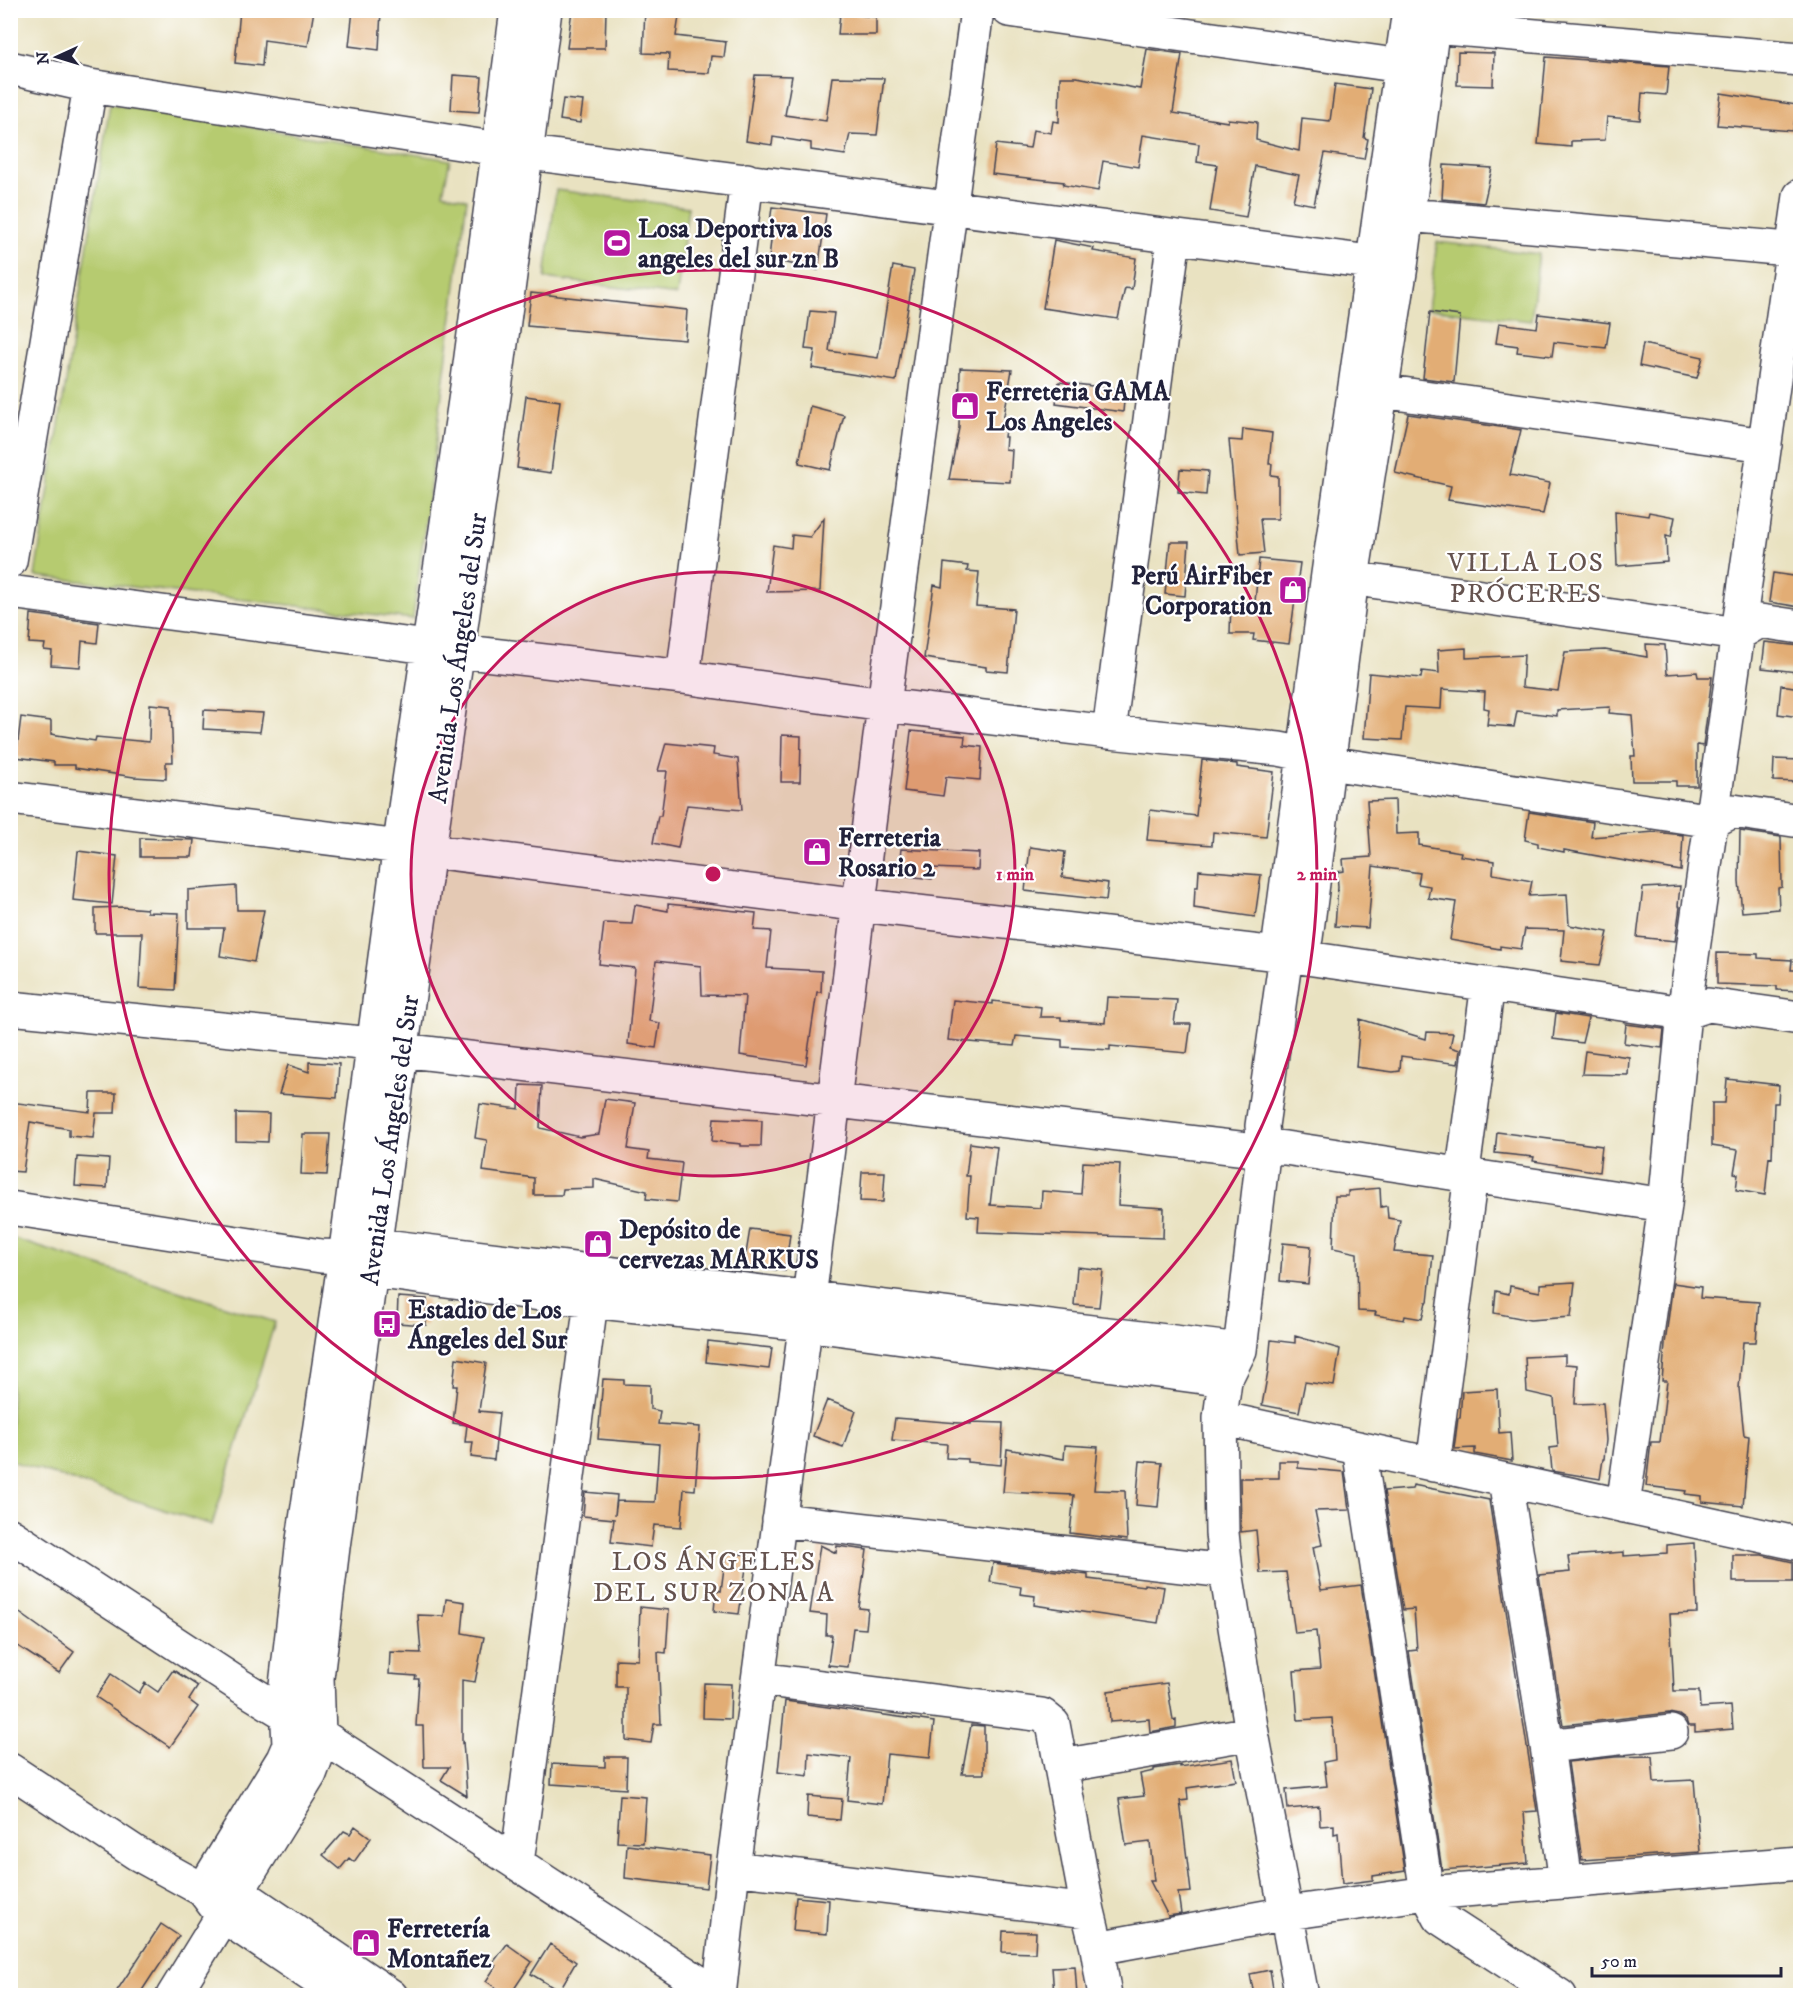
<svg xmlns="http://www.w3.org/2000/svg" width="1811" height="2006" viewBox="0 0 1811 2006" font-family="'IM FELL DW Pica',serif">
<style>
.green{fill:#b6cb6f;stroke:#6c7655;stroke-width:1.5}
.building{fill:#e2ad74}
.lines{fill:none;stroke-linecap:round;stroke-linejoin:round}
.minor-casing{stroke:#403f4f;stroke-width:36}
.minor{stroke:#fff;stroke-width:33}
.ring{fill:none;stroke:#c2185b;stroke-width:3}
.labels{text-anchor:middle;stroke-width:4.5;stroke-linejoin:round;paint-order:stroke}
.poi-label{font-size:26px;font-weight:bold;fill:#22223b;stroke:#fff;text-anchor:start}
.street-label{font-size:26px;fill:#22223b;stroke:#fff}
.neighbourhood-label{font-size:27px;letter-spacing:1.5px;fill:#65534f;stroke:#fff}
.centre{fill:#c2185b;stroke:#fff;stroke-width:3}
.ring-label{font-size:18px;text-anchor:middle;font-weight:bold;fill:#c2185b;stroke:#fff;stroke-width:4.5;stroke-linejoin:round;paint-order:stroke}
</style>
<rect width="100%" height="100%" fill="#fff"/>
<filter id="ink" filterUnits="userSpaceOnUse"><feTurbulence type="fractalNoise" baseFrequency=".0167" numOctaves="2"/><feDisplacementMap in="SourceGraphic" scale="12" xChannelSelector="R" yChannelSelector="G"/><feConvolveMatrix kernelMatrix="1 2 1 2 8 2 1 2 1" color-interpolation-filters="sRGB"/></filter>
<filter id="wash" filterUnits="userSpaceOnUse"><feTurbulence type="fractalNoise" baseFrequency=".008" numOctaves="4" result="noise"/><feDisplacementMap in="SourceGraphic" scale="24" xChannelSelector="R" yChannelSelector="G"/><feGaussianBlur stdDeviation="1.35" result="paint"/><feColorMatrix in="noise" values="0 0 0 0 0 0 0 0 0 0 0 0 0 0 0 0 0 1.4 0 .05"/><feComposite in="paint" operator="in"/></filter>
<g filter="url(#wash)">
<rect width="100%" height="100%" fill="#e9e2c1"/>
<path class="green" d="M110,104L450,160L443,193L467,199L413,619L35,576Z
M556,190L688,207L677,295L545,278Z
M1437,242L1539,254L1531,321L1428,309Z
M11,1238L275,1322L212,1525L11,1461Z"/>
<g id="blocks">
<path class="building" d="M240,10H314L308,46L264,40L262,66L235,63Z
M353,10H381L379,50L349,46Z
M572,10H606L605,48H567Z
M645,10H680L676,36L726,42L724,57L711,56L709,73L668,71L669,54L643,53Z
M840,13L876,17V35H838Z
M1147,49L1182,54L1173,113L1228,122V119L1257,122L1256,140L1299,151L1302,118L1330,121L1335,84L1371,89L1364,138L1368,139L1364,159L1325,153L1314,205L1293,201L1299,175L1255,166L1246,217L1210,211L1217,165L1197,162L1199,144L1143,135L1138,167L1103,161L1098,191L1063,185L1064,182L992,174L996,144L1030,148L1033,130L1051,133L1053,121L1059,122L1060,77H1077L1140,89Z
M1458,52L1494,53L1493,86L1457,85Z
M1546,57L1669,66L1666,95L1642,93L1640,120L1607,117L1605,140L1571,141V147L1538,144Z
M453,75L482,77L479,112L451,110Z
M755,75L792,76L785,115L826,121L832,77L884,78L877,135L850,134L845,155L811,150V143L773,137L772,145L746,141Z
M1721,93L1797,105L1793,131L1717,125Z
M563,99L583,101L580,123L560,120Z
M1444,165L1492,168L1484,203L1442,199Z
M772,207L826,214L818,270L769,259L772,231H769Z
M1054,240L1094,248L1093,251L1136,258L1132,289L1125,288L1118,319L1043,308Z
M893,266L914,270L896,381L812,368L815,350L805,349L810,311L834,313L829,351L878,358Z
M531,293L687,310L685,340L527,326Z
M1430,312L1460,316L1454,382L1423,378Z
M1539,314L1610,323L1606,348L1554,342L1552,356L1517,352L1518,346L1496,343L1499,323L1537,328Z
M1643,344L1703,357L1697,378L1639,366Z
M960,368L1012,370L1003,421L1006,422L1004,437H1006L1005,449L1012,450L1010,482L949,479L959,428Z
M1059,382L1125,390L1123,412L1056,403Z
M526,396L560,401L551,473L517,468Z
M810,406L844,415L830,470L799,463Z
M1408,414L1521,430L1510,475L1550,483L1543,514L1448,500L1451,486L1395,473Z
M1243,429L1272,433L1269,464H1272L1271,475L1278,476V519H1260L1264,553L1240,555L1229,440L1242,441Z
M1180,469L1208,471L1206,495L1178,492Z
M1615,511L1648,516L1649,512L1675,517L1671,537L1666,536L1667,562L1617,566Z
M824,518L820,591L767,592L773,545L791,548L792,535L810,537Z
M1170,542H1189L1185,596L1165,594Z
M1259,559L1300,563L1289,644L1253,640L1254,634H1230L1231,601L1255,602Z
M944,563L968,566L967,571L979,572L976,606L1014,609L1008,672L986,670V667L924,658L934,585L942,587Z
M1773,573L1800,577V607L1769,602Z
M31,614L99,623L97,643L82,641L80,667L51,665L52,651L44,650L45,644L29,643Z
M1765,642L1800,646L1797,672L1762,668Z
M1646,644L1665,645L1667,674L1697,672L1698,677H1712L1703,746L1697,745V786H1676V781H1632L1631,756H1635L1632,715L1609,713L1610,707L1557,710V716L1517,711L1514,727L1487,725L1489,709L1484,708L1485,692L1442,689L1441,709L1405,707L1402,740L1364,738L1369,673L1421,678L1422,671L1439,673L1438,650L1466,648V658L1524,655L1522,687L1558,691L1565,652L1605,650L1647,657Z
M1781,685L1800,688V717L1778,714Z
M150,704L171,706L173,762H166V779L134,777L75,768V765H54V762L16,757L21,717L51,721V734L95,741L96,737L149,742Z
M204,710L263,713L260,732L203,729Z
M911,731L965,736L964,745L982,747L980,780L946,777L943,796L904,791Z
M782,735L801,736L800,782H781Z
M666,743L714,748L713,755L738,759L742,810L687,805L678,848L653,843L658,816H661L667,771H658Z
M1774,759L1800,760V782L1773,781Z
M1202,760L1237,764V767L1274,772L1266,837L1213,832L1212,845L1147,840L1150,810L1196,816Z
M1395,800L1396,834L1419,833V845L1461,852L1460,856L1494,861L1493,874L1532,881L1529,896L1567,894L1569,925L1608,932L1600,965L1561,961L1564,930L1525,929L1521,949L1500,946V949L1450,940L1456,902L1428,898L1430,886L1418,884L1420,873L1373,866L1368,928L1335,926L1338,887L1337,872L1344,871L1343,859L1371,857L1367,801Z
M1529,812L1593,822L1591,837L1655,832L1683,835L1681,871L1564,850V852L1538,847V843L1525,840Z
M1740,831L1781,837L1782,887L1778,888L1779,909L1742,912L1739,881Z
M140,838L194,840L192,857H140Z
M1030,847L1065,852L1062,877L1108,883L1106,900L1025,891Z
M901,849L979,853L978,870L933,868L932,879L898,875Z
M78,851L117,856L112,904L73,900Z
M1199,870L1261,875L1255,917L1194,908L1195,887H1198Z
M236,886L237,910H264L254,962L220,956L224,928H188V890Z
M1680,886L1678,906L1680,907L1675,941L1637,937L1643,888Z
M668,904L756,913L754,930L771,931L767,968L822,971L821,992H817L806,1065L740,1055L745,996L702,995L701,966L656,961L649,1021L660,1023L656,1048L628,1044L635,968L599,964L604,923L632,924L635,905L668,911Z
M123,907L147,909V912L179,913L175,990L139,988L142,933H95V908Z
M1717,953L1758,954V958L1792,960L1791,970H1800V991L1777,990V986L1717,984Z
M1107,997L1177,1000L1174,1024H1191L1187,1053L1110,1046V1050L1062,1047V1040L1016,1036L1014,1046L948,1040L953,1000L993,1004V1001L1041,1007L1040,1017H1061V1020L1105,1023Z
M1556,1013L1588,1018L1582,1043L1553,1039Z
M1360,1019L1426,1039L1427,1032L1453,1033L1450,1047L1460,1050L1458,1064L1401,1056L1400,1071L1393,1072L1356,1067Z
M1626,1024L1664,1029L1662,1048L1624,1043Z
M1585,1051L1629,1057L1628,1075L1582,1074Z
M309,1062L339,1064L337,1098L279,1094L288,1065L309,1072Z
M1727,1079L1779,1085L1778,1103H1774L1772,1158L1769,1157L1765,1195L1736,1190L1738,1174L1734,1173L1738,1150L1712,1146V1103H1725Z
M520,1085L542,1086L540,1128L580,1137L599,1134L605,1099L635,1103L628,1149L649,1152L648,1159L682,1163L677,1202L646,1199L647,1191L594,1179V1188L563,1189L562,1195H534V1178L483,1171L487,1140L475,1138L480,1104L519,1109Z
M91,1093H116L115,1113H96L93,1138L69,1136V1129L30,1122L23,1172L10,1171V1102L90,1112Z
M236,1113L269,1114L268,1142L236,1141Z
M714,1118L762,1120L761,1146H741V1144L712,1141Z
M1497,1132L1602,1146L1599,1172L1533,1161L1534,1157L1495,1153Z
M303,1134H330L327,1175L301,1174Z
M970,1143L997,1147L990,1205L1041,1208L1042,1191L1081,1194L1083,1162L1120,1164L1118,1205L1164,1208L1163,1238L978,1232L979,1217L967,1216L970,1176H966Z
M77,1157L109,1159L107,1188L75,1186Z
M862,1172H885L883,1202L860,1201Z
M1380,1188L1381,1207L1387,1206L1388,1218L1400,1220L1394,1252L1433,1255L1428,1302H1426L1422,1319L1405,1316L1404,1320L1375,1315L1376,1312L1358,1311L1357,1253L1333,1248L1335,1196H1348V1191Z
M750,1229L790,1234L785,1271L744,1266Z
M1283,1243L1311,1246L1308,1284L1280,1281Z
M1077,1267L1103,1270L1099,1307L1074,1305Z
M1575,1282L1571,1317L1530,1320L1494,1313L1496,1291L1509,1294L1510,1286L1540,1292V1284Z
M1673,1283L1701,1287L1700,1298L1759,1302L1756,1342H1743L1739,1388L1744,1435L1749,1436L1743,1506L1702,1502V1496L1685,1494L1686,1491L1646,1486L1651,1442H1660L1667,1381H1662L1665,1344Z
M398,1297L427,1299L426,1325L397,1323Z
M1295,1336L1340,1349L1334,1386L1305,1382L1299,1412L1262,1405L1268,1372L1271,1340L1295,1343Z
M708,1341L772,1348L769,1369L706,1362Z
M1565,1355V1364L1577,1365L1575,1404L1603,1403L1606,1440L1604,1459H1603L1600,1479L1552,1471L1550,1448L1558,1447L1554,1398L1527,1392L1525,1357Z
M456,1358L486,1363L479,1411L499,1413L494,1460L471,1457L473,1442H465L467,1425L453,1423L457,1386H453Z
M603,1379L624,1380V1384L650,1385V1409L660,1411L658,1424L700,1427L695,1490L684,1489L681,1527L654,1525L651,1547L611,1542L614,1519L583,1516L585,1492L617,1495L615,1515L617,1501L655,1502L659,1444L598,1439Z
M1497,1389L1499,1433L1510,1432L1512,1461L1475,1454V1448L1454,1449L1458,1418H1460L1462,1391Z
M827,1400L856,1411L843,1447L813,1436Z
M895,1418L971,1424V1422L1003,1423L1001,1465L967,1462V1459L946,1458L947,1444L892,1440Z
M1065,1445L1098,1447L1094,1490L1125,1491L1127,1540L1070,1533L1074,1495L1003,1492L1007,1449L1064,1459Z
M1140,1461L1162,1463L1158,1507L1136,1505Z
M1279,1461H1298V1468L1344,1472L1349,1510L1315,1511L1322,1545L1313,1547L1321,1590L1361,1585L1405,1871L1373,1876V1880L1342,1884L1338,1833L1334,1834V1825L1320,1826L1319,1806L1288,1809L1286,1790L1327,1786L1324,1762L1335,1760L1332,1718L1298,1720L1294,1671L1320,1669L1316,1631L1295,1633L1286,1572L1260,1573L1256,1530L1241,1532L1240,1478H1279Z
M1413,1485L1489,1500L1537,1811L1524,1812L1528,1863L1442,1870L1409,1651L1417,1650L1414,1609L1403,1610L1384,1491L1412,1489Z
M1694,1543L1697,1613L1670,1614L1674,1691H1699L1700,1708L1731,1706L1733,1729L1695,1732V1726H1688L1686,1720L1679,1715L1669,1713L1563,1725L1539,1575L1570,1572L1568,1556L1624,1552V1556L1667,1553V1545Z
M820,1545L836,1553L837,1546L867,1550L859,1608L868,1609L866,1629L853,1628L848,1667L828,1665L832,1635H826L827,1615L810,1613Z
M726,1552L748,1555L739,1614L714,1611L716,1590L721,1591Z
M1733,1555H1762L1793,1562V1582H1733Z
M993,1563L1088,1575V1579L1144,1586V1584L1164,1587L1158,1623L1034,1605L1035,1596L1020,1594L1021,1587L990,1582Z
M446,1599L465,1602L462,1633L484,1637L475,1682L462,1680V1743L463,1742L467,1796L441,1780L449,1767H424L423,1726H416L419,1679H415L416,1676L389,1674L390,1652L421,1653L418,1615L444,1616Z
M10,1606L74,1652L59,1673L10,1641Z
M640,1607L669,1610L666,1653L658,1652L661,1724H654L651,1743L626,1740V1687H616V1659L638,1660Z
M173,1670L198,1686L189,1700L198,1707L170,1747L96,1697L111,1674L139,1693L145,1683L158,1692Z
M704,1683L731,1684L730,1719L703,1718Z
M1167,1683L1173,1720L1176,1719V1727L1150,1732L1149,1719L1110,1722L1108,1691Z
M785,1701L934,1722L930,1758L887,1754L882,1804L847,1800L851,1758L809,1753L808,1776L778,1772Z
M971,1725L984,1726V1774H962Z
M1652,1756L1654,1782L1694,1780L1700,1852L1582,1860L1568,1762L1615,1757Z
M605,1757H627L626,1789L551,1784L552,1764L605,1767Z
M1232,1759L1236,1781L1187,1788L1188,1800L1180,1801L1191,1892L1178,1893L1181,1914L1168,1916L1150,1881H1154L1150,1842L1126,1845L1119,1799L1144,1796L1140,1774L1154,1771V1769L1180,1765V1767Z
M620,1795L646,1797L643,1843L617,1842Z
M808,1796L842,1799L840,1820L807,1817Z
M355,1826L371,1838L354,1862L349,1858L340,1869L323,1855L344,1831L350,1834Z
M627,1845L710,1855L706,1888L625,1878Z
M796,1897L829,1900L827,1934L793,1931Z
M161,1924L179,1936L155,1972H154L139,1995H114Z
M1003,1931L1036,1932L1035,1953L1002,1952Z
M507,1944L532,1962L510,1995H507L486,1981L496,1966L492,1964Z
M550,1944L576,1962L559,1991L531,1974Z
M1075,1966L1077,1995H1054L1052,1967Z
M1270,1970L1274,1995H1254L1250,1974Z"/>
</g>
</g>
<g filter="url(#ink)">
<use href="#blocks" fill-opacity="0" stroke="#403f4f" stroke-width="1.5"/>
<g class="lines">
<g class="minor-casing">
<path id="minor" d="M1009,10L1423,69
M1433,27L1800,59
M10,68L90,86L499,149L1401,266
M1408,215L1800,250
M1360,388L1765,445
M10,561L90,86
M1329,575L1738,634L1760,621L1800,627
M10,592L458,651L683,677L884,705L1109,732L1279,749L1304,754L1329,763L1713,821L1733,811L1800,821
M683,677L747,180
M1109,732L1174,237
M10,798L885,908L1286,955L1684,1013L1708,1005L1800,1018
M1286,955L1306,938L1352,578L1401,266L1435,10
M10,1008L372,1044L401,1050L1247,1149L1264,1146L1285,1148L1665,1205
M10,1208L321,1256L345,1257L376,1245L1240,1350
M352,1261L372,1271L403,1275L591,1301L805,1324L1225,1380
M1220,1418L1800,1544
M1359,1448L1427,1893L1440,1918L1560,1996
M1433,1465L1471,1175L1464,1163L1488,984
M1505,1480L1547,1746L1566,1882
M1623,1506L1665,1205L1684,1013L1800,196
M779,1520L1226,1571
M10,1535L239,1685L319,1734L720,1996
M759,1679L1027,1713L1042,1715L1053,1724L1088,1911L1097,1948L1105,1996
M1547,1746L1671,1732
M1062,1766L1252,1733
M10,1770L136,1853L203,1890L238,1892L391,1996
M517,1863L594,1279
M733,1868L1088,1911
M1097,1948L1288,1913L1427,1893L1800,1863
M173,1996L310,1774L316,1758L319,1734L317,1678L333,1547L429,850L495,389L545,10
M342,1996L222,1915L203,1890L283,1759L289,1745L286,1685L303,1540L345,1257L404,815L467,387L517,10
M719,1996L733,1868L809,1298L888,674L977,10
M1302,1996L1252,1733L1226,1571L1222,1533L1220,1418L1225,1380L1240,1350L1264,1146L1262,1126L1286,955L1280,935L1328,574L1409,10"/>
</g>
<use href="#minor" class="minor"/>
</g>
</g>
<circle cx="713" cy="874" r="302" fill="#c2185b" fill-opacity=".12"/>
<g class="ring">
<circle cx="713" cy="874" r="302"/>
<circle cx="713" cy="874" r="604"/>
</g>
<defs>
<g id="stadium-square" transform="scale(1.5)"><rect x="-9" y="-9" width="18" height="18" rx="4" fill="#b5179e" stroke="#fff"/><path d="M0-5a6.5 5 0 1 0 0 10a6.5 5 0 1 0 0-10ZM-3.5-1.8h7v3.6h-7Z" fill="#fff"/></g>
<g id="shop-square" transform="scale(1.5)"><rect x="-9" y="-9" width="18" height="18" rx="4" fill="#b5179e" stroke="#fff"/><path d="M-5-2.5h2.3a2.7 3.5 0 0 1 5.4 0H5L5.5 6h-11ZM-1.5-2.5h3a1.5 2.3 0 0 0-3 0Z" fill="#fff"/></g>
<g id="bus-square" transform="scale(1.5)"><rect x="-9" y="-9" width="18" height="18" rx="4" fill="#b5179e" stroke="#fff"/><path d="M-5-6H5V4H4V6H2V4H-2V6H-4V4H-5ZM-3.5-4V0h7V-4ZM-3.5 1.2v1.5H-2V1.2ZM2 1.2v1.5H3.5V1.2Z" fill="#fff"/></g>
</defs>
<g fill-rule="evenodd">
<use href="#stadium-square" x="617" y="243"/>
<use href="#shop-square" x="965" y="406"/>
<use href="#shop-square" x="1293" y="590"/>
<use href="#shop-square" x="817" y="852"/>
<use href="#shop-square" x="598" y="1244"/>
<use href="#bus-square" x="387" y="1324"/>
<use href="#shop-square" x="366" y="1943"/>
</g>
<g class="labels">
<g class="poi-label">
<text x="638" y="237">Losa Deportiva los<tspan x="638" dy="30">angeles del sur zn B</tspan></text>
<text x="986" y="400">Ferreteria GAMA<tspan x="986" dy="30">Los Angeles</tspan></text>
<text x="1272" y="584" text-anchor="end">Perú AirFiber<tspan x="1272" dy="30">Corporation</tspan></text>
<text x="838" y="846">Ferreteria<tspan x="838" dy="30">Rosario 2</tspan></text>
<text x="619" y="1238">Depósito de<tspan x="619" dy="30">cervezas MARKUS</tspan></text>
<text x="408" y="1318">Estadio de Los<tspan x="408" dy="30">Ángeles del Sur</tspan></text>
<text x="387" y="1937">Ferretería<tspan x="387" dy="30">Montañez</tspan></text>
</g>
<g class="street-label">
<text transform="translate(457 658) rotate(-82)" y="9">Avenida Los Ángeles del Sur</text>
<text transform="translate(389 1140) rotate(-82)" y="9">Avenida Los Ángeles del Sur</text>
</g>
<g class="neighbourhood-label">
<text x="1526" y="571">VILLA LOS<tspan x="1526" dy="31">PRÓCERES</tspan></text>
<text x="714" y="1570">LOS ÁNGELES<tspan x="714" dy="31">DEL SUR ZONA A</tspan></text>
</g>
</g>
<circle cx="713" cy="874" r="9" class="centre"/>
<g class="ring-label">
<text x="1015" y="880">1 min</text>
<text x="1317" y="880">2 min</text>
</g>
<rect width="1811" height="2006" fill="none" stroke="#fff" stroke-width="36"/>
<g transform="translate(57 57) rotate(266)" stroke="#ffffff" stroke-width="4.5" paint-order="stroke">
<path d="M0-4.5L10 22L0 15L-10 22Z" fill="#22223b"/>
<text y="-9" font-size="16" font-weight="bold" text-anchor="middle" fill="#22223b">N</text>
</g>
<path d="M1592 1967v9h189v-9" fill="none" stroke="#22223b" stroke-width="3"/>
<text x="1601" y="1967" font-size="18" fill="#22223b" stroke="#ffffff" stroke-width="4.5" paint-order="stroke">50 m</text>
</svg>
